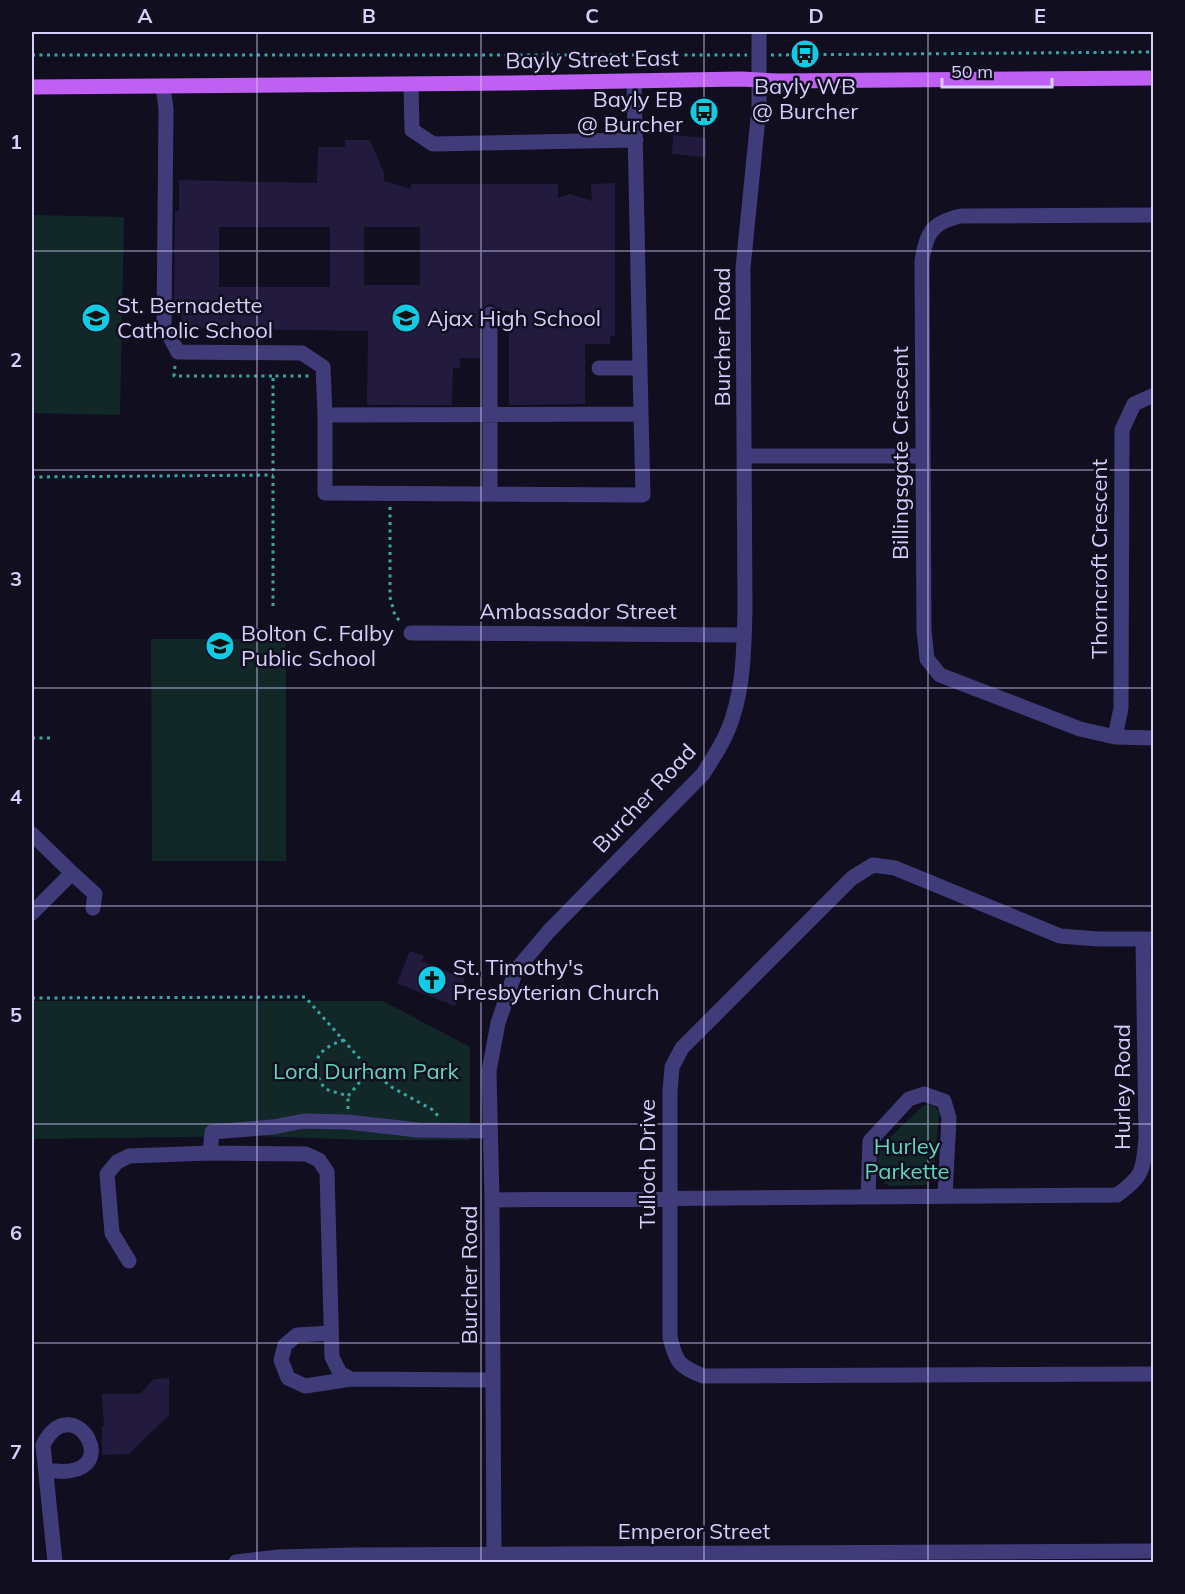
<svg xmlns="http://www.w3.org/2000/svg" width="1185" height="1594" viewBox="0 0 1185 1594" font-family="Mulish,sans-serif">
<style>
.green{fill:#122828}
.building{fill:#231b3e;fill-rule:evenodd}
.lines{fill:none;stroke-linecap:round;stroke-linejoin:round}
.path{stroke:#36a8a4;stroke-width:3;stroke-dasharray:3 4.5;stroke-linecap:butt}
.minor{stroke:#403c7a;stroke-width:15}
.major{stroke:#bf5ff3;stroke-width:15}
.grid{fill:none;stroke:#d5cffb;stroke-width:1.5;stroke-opacity:0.55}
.labels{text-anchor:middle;stroke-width:5;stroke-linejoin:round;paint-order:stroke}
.street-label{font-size:22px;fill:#d5cffb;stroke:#110e1f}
.poi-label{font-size:22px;fill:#d5cffb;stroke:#110e1f;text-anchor:start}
.park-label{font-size:22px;fill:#61d5bb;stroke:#110e1f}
.neatline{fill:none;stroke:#d5cffb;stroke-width:2}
.grid-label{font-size:20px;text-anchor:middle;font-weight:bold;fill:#d5cffb}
</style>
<rect width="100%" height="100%" fill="#110e1f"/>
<path class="green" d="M32,215L124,217L120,415L32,413Z
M151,639H286V861H152Z
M32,1001H383L470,1047V1140H366L256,1136L32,1139Z
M924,1105H933L939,1111L934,1173L930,1181L924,1185L889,1186L882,1181L877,1174L878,1153L882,1145Z"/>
<path class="building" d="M673,135L706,138V157L672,154Z
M345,140H370L384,173V181L411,189V184H558V198L570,194L592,201L591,184L615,183V336H610V344H585V404L509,405V311H499L495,306L491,304L485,306L480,313V358H460V368H453L452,405H367L368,331L181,328L182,304H174L175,210L179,211V180L317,183L318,147H345ZM219,227H330V287H219ZM364,227H420V285H364Z
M410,951L424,956L422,961L465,979L455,1006L397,983Z
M169,1378V1415L129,1454L102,1455V1426H104L102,1394H140L154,1379Z"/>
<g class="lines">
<path class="path" d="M32,55H747
M771,55L1154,52
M175,366L174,376H273
M32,477L273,475
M390,507V597L395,616L402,623
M273,606V376H311
M32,738H52
M32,998L305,997L370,1070L393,1088L433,1110L438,1116
M344,1040C316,1049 308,1064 325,1089L348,1096L370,1070
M348,1109V1096"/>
<path class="minor" d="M411,84L412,130L433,144L636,140
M163,86L166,109L164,326L178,352L302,353L323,367L325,415L641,414L634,82
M1154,215L961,216C932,222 926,233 922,261L924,631L927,659L940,675L1080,729L1115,737L1154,738
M599,368H640
M325,415V493L643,495L641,414
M745,456H923
M490,494V314
M411,633L744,635
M1115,737L1121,708L1122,430L1134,404L1154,395
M32,834L72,873L32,913
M72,873L95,894L93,908
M1154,939H1098L1060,936L895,868L873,865L852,878L682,1048L672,1067L670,1092V1337C676,1363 679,1366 703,1376L1154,1374
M210,1153L212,1132L273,1127L304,1121L347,1122L418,1130L490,1131
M868,1196L870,1141L909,1099L924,1094L944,1101L949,1118L945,1196
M492,1200L1117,1195C1144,1176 1143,1170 1146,1138L1143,939
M129,1261L112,1233L107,1174L117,1162L129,1156L210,1153L306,1154L319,1160L327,1172L332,1357L340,1373L351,1379L492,1380
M331,1333L297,1335L285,1345L281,1360L288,1378L305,1386L351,1379
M47,1470C132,1484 74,1383 43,1445L55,1562
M236,1562L279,1557L354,1555L1154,1551
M494,1562L492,1200L489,1071L498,1023L516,970L549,931L703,774C715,755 727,737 733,716C744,682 744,644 745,609L743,268L759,108V32"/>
<path class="major" d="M32,87L512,83L741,79L776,81L1154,78"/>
</g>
<path class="grid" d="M257,32V1562M481,32V1562M704,32V1562M928,32V1562M32,251H1154M32,470H1154M32,688H1154M32,906H1154M32,1124H1154M32,1343H1154"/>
<defs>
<g id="bus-disc" transform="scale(1.5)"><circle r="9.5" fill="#11cbe5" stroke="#110e1f"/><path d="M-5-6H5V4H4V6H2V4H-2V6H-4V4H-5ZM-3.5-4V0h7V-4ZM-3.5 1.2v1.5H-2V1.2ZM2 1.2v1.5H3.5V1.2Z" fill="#111"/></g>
<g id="school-disc" transform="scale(1.5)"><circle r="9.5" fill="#11cbe5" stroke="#110e1f"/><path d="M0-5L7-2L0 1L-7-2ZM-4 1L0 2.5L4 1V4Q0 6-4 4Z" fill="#111"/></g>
<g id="church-disc" transform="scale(1.5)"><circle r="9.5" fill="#11cbe5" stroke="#110e1f"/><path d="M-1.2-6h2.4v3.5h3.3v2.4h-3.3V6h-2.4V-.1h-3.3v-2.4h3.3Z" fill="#111"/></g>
</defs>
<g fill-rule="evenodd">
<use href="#bus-disc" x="805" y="54"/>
<use href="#bus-disc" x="704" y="112"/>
<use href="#school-disc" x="96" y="318"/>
<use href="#school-disc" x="406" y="318"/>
<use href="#school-disc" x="220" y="646"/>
<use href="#church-disc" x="432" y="980"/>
</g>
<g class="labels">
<g class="street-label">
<text transform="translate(592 59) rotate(-1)" y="8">Bayly Street East</text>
<text transform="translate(722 337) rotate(-90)" y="8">Burcher Road</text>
<text transform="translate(900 453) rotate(-90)" y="8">Billingsgate Crescent</text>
<text transform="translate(1099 559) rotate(-90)" y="8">Thorncroft Crescent</text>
<text x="578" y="619">Ambassador Street</text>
<text transform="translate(644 798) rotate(-47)" y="8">Burcher Road</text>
<text transform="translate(1122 1087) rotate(-90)" y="8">Hurley Road</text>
<text transform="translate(647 1164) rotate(-90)" y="8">Tulloch Drive</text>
<text transform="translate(469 1275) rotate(-90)" y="8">Burcher Road</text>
<text x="694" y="1539">Emperor Street</text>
</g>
<g class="poi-label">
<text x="805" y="94" text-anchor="middle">Bayly WB<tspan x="805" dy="25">@ Burcher</tspan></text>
<text x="683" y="107" text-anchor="end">Bayly EB<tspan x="683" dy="25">@ Burcher</tspan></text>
<text x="117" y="313">St. Bernadette<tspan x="117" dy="25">Catholic School</tspan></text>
<text x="427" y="326">Ajax High School</text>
<text x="241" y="641">Bolton C. Falby<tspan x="241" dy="25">Public School</tspan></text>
<text x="453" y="975">St. Timothy's<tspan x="453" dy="25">Presbyterian Church</tspan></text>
</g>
<g class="park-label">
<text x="366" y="1079">Lord Durham Park</text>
<text x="907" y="1154">Hurley<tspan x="907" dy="25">Parkette</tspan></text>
</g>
</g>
<rect width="1185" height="1594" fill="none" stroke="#110e1f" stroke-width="66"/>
<path d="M942 78v9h110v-9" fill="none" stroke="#d5cffb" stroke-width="3"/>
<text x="951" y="78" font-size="18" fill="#d5cffb" stroke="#110e1f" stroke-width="4.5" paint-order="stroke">50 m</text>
<rect x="33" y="33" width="1119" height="1528" class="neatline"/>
<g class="grid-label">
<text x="145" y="23">A</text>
<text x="369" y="23">B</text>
<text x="592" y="23">C</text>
<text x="816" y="23">D</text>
<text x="1040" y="23">E</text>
<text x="16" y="149">1</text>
<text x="16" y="367">2</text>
<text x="16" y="586">3</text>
<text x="16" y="804">4</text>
<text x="16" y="1022">5</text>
<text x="16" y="1240">6</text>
<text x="16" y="1459">7</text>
</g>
</svg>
